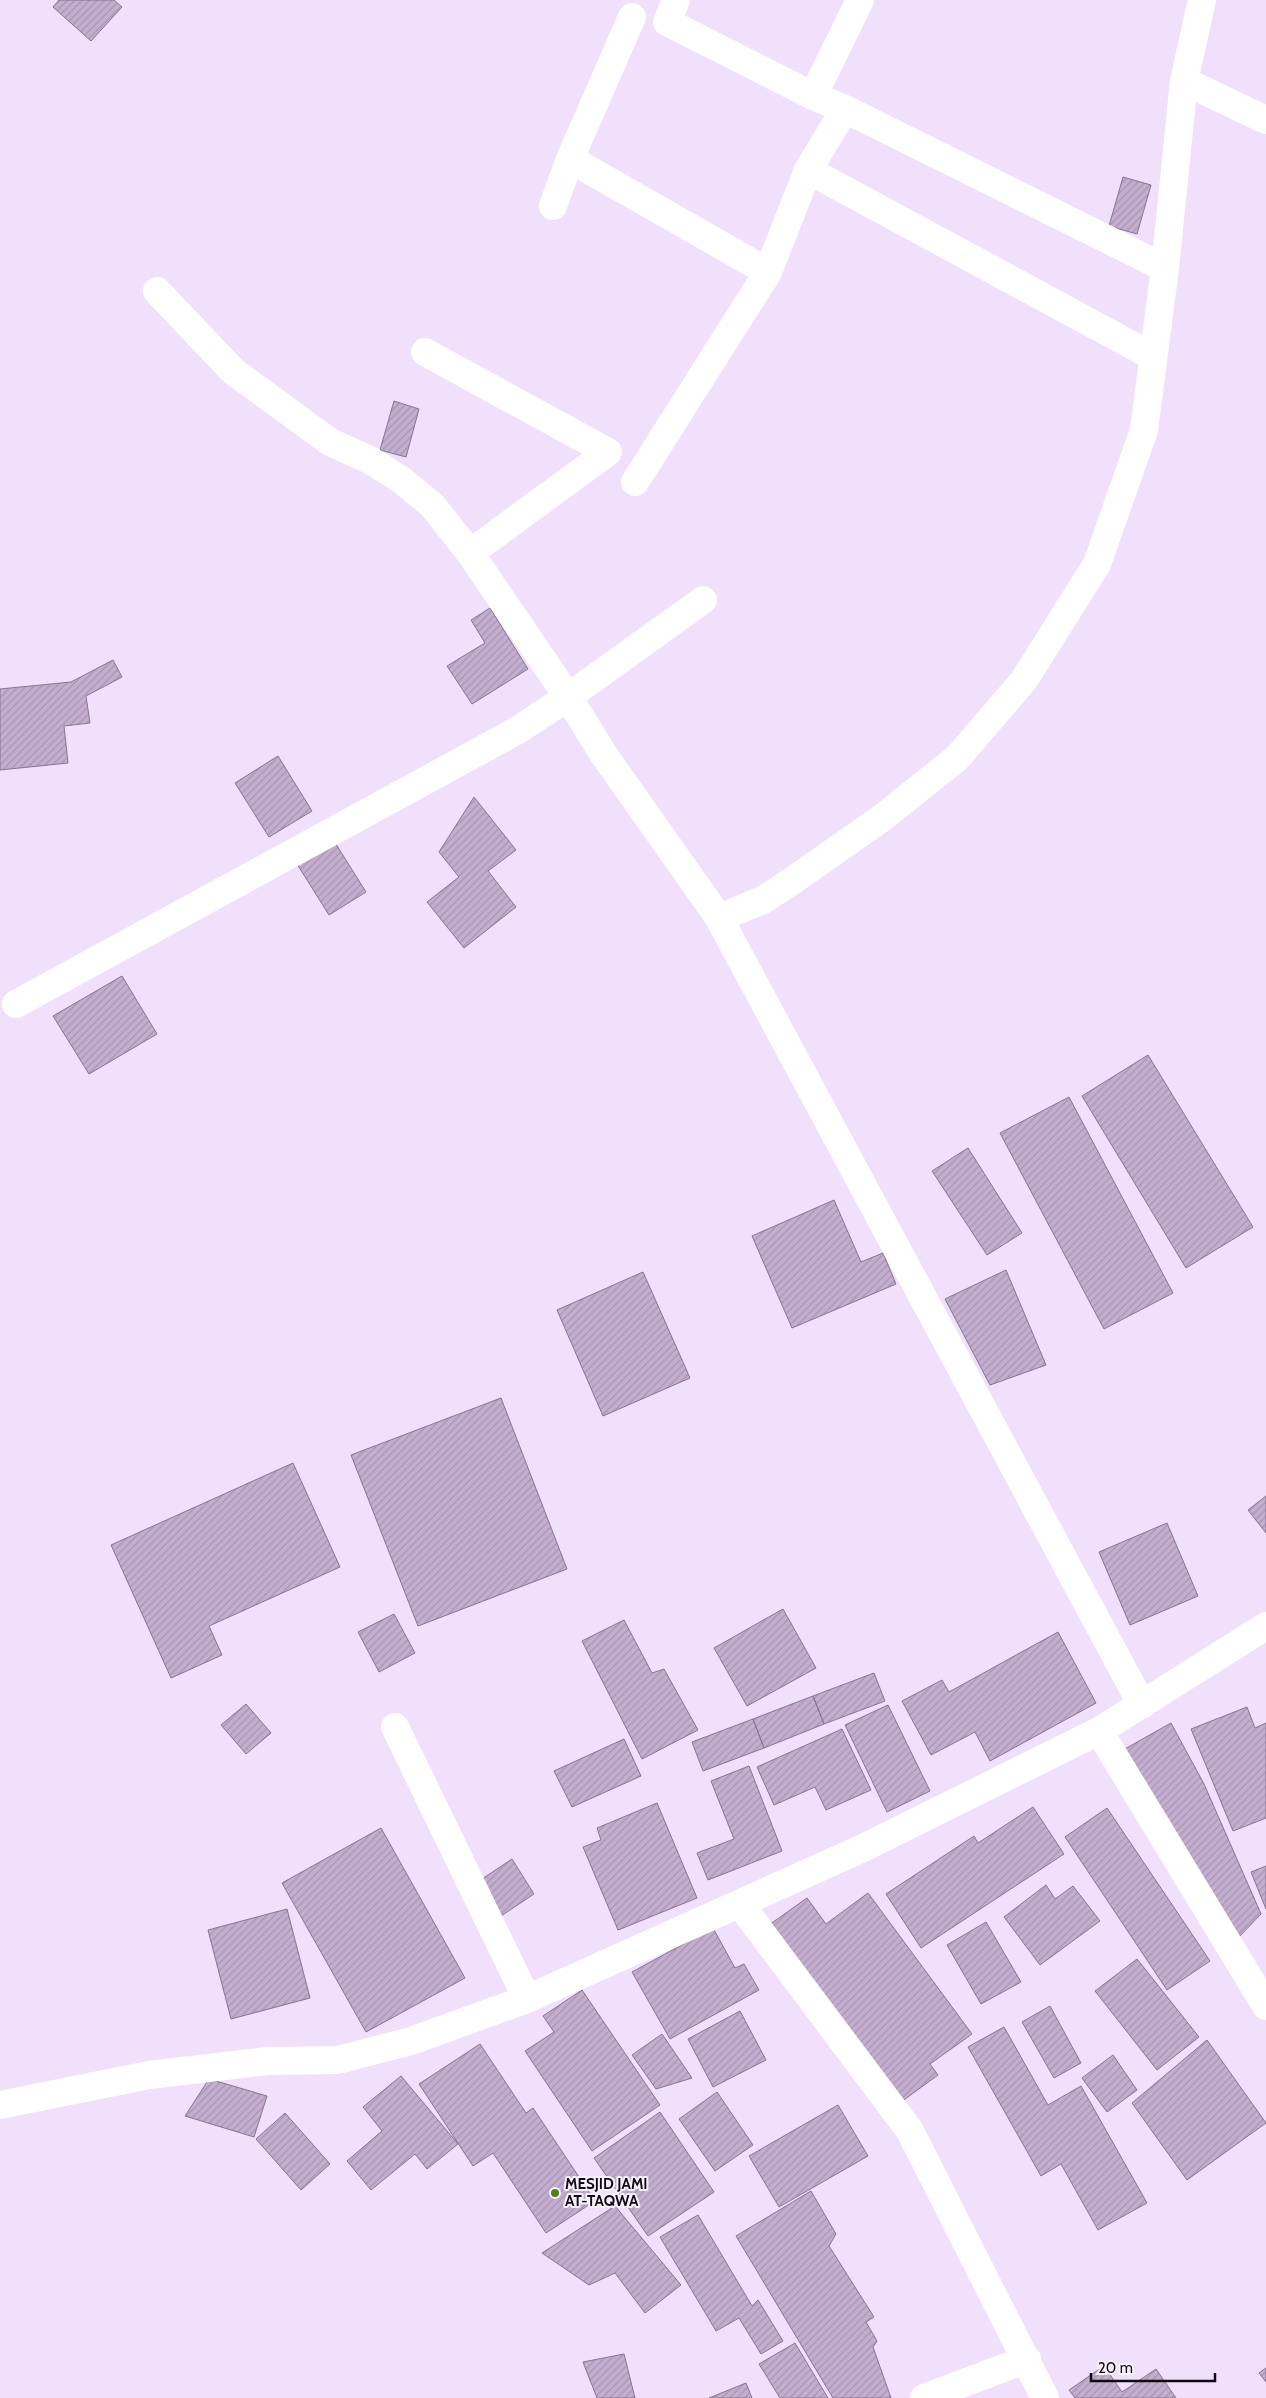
<svg xmlns="http://www.w3.org/2000/svg" width="1266" height="2398" viewBox="0 0 1266 2398" font-family="Cabin,sans-serif">
<style>
.building{fill:url(#building-hatch);stroke:#867391}
.lines{fill:none;stroke-linecap:round;stroke-linejoin:round}
.minor{stroke:#fff;stroke-width:28}
.poi-dot{fill:#4f831a;stroke:#f9f1fe;stroke-width:2}
.labels{text-anchor:middle;stroke-width:4;stroke-linejoin:round;paint-order:stroke}
.poi-label{font-size:15px;font-weight:bold;fill:#110a15;stroke:#f9f1fe;text-anchor:start}
</style>
<defs>
<pattern id="building-hatch" width="6" height="6" patternUnits="userSpaceOnUse" patternTransform="scale(1.25)"><rect width="6" height="6" fill="#c3aecf"/><path d="M-1 1l2-2M0 6l6-6M5 7l2-2" fill="none" stroke="#a694b1"/></pattern>
</defs>
<rect width="100%" height="100%" fill="#f1e0fb"/>
<path class="building" d="M59,0H114L122,7L91,41L53,7Z
M1123,177L1151,185L1137,234L1109,226Z
M394,401L419,409L406,457L380,450Z
M490,608L528,669L472,704L447,666L485,643L471,620Z
M113,660L122,677L86,696L90,723L64,726L68,763L0,770V689L71,682Z
M278,756L312,811L269,837L235,783Z
M474,797L516,850L488,871L516,907L464,948L427,902L459,877L439,852Z
M334,841L366,892L329,915L297,864Z
M122,976L157,1034L89,1074L53,1016Z
M1148,1055L1253,1227L1186,1268L1082,1096Z
M1069,1097L1173,1293L1104,1329L1000,1133Z
M968,1148L1022,1233L987,1255L932,1171Z
M834,1200L861,1262L883,1253L896,1284L792,1328L752,1236Z
M1006,1270L1046,1365L990,1385L945,1299Z
M643,1272L690,1378L603,1416L557,1310Z
M501,1398L567,1569L418,1626L351,1455Z
M293,1463L340,1567L209,1626L222,1655L171,1678L111,1545Z
M1266,1496V1533L1248,1510Z
M1167,1523L1198,1596L1130,1625L1099,1552Z
M783,1609L816,1668L747,1706L714,1648Z
M394,1614L415,1653L379,1672L358,1632Z
M624,1620L652,1673L664,1669L698,1730L642,1759L582,1641Z
M1058,1632L1096,1703L990,1761L975,1732L931,1755L902,1701L942,1680L949,1692Z
M874,1673L885,1701L824,1724L813,1696Z
M813,1696L824,1724L764,1748L753,1719Z
M246,1704L271,1733L246,1754L221,1725Z
M888,1705L930,1791L887,1812L845,1725Z
M1247,1707L1255,1728L1266,1723V1818L1233,1831L1191,1729Z
M753,1719L764,1748L703,1771L692,1742Z
M1171,1723L1204,1784L1261,1914L1236,1940L1123,1750Z
M842,1729L871,1790L826,1810L815,1787L774,1805L757,1767Z
M624,1739L641,1776L572,1807L554,1771Z
M749,1766L782,1851L708,1880L697,1853L734,1839L711,1781Z
M657,1803L697,1898L618,1930L583,1847L601,1840L597,1828Z
M1033,1807L1064,1854L921,1948L886,1894L974,1836L978,1843Z
M1107,1808L1210,1961L1167,1990L1065,1837Z
M381,1828L465,1978L366,2032L282,1883Z
M512,1859L534,1894L501,1916L479,1881Z
M1266,1866V1909L1251,1872Z
M1046,1885L1055,1899L1073,1886L1100,1921L1040,1965L1004,1917Z
M868,1893L972,2034L930,2064L938,2075L901,2102L769,1925L807,1898L826,1924Z
M287,1909L310,1998L231,2019L208,1930Z
M986,1922L1021,1982L981,2004L947,1945Z
M713,1928L735,1968L744,1964L759,1990L670,2039L632,1972Z
M1137,1959L1199,2037L1157,2070L1095,1991Z
M582,1990L660,2105L592,2151L525,2051L554,2032L543,2016Z
M1050,2006L1081,2063L1054,2078L1022,2022Z
M740,2011L766,2060L713,2087L688,2039Z
M1004,2027L1048,2105L1081,2086L1147,2203L1098,2230L1061,2164L1041,2176L968,2047Z
M662,2034L692,2078L656,2089L632,2055Z
M1207,2040L1266,2123L1187,2180L1132,2103Z
M480,2044L526,2113L533,2108L595,2201L546,2233L493,2153L473,2166L419,2084Z
M1113,2055L1137,2090L1107,2112L1082,2078Z
M401,2076L458,2144L427,2169L415,2154L371,2190L347,2161L382,2131L363,2107Z
M209,2079L267,2096L254,2137L185,2116Z
M717,2092L753,2145L715,2171L679,2119Z
M838,2105L868,2156L779,2207L749,2156Z
M660,2112L714,2192L648,2236L594,2158Z
M285,2113L330,2164L301,2190L256,2139Z
M811,2191L836,2234L829,2246L874,2317L866,2322L877,2341L873,2347L891,2398H833L736,2236Z
M615,2206L681,2285L645,2313L615,2273L589,2285L542,2253Z
M698,2215L752,2306L758,2300L783,2341L761,2354L739,2318L716,2331L660,2237Z
M795,2343L828,2398H780L759,2364Z
M624,2354L635,2398H597L583,2362Z
M1104,2366L1122,2392L1156,2369L1176,2398H1075L1069,2390Z
M1266,2368V2382L1259,2373Z
M746,2383L752,2398H709Z"/>
<g class="lines">
<path class="minor" d="M676,0L667,22L813,96L845,109
M1184,81L1266,120
M813,96L860,0
M570,159L768,272
M808,170L1152,356
M553,206L570,159L632,17
M157,291L233,371L330,442L370,460L400,479L432,505L470,553L568,697L703,600
M425,352L608,452L470,553
M635,482L768,272L808,170L845,109L1165,268
M719,918L763,900L792,881L882,818L957,758L1024,680L1097,564L1144,430L1165,268L1184,81L1202,0
M16,1004L518,730L568,697L604,755L719,918L1142,1705
M395,1727L527,1999
M1099,1731L1266,2006
M740,1904L910,2131L1045,2398
M0,2105L149,2075L268,2061L338,2060L411,2041L527,1999L861,1849L1099,1731L1266,1626
M924,2398L1027,2359"/>
</g>
<circle class="poi-dot" cx="555" cy="2193" r="5"/>
<g class="labels">
<g class="poi-label">
<text x="565" y="2189">MESJID JAMI<tspan x="565" dy="17">AT-TAQWA</tspan></text>
</g>
</g>
<path d="M1091 2373v8h124v-8" fill="none" stroke="#110a15" stroke-width="2.5"/>
<text x="1098" y="2373" font-size="15" fill="#110a15" stroke="#f9f1fe" stroke-width="4" paint-order="stroke">20 m</text>
</svg>
